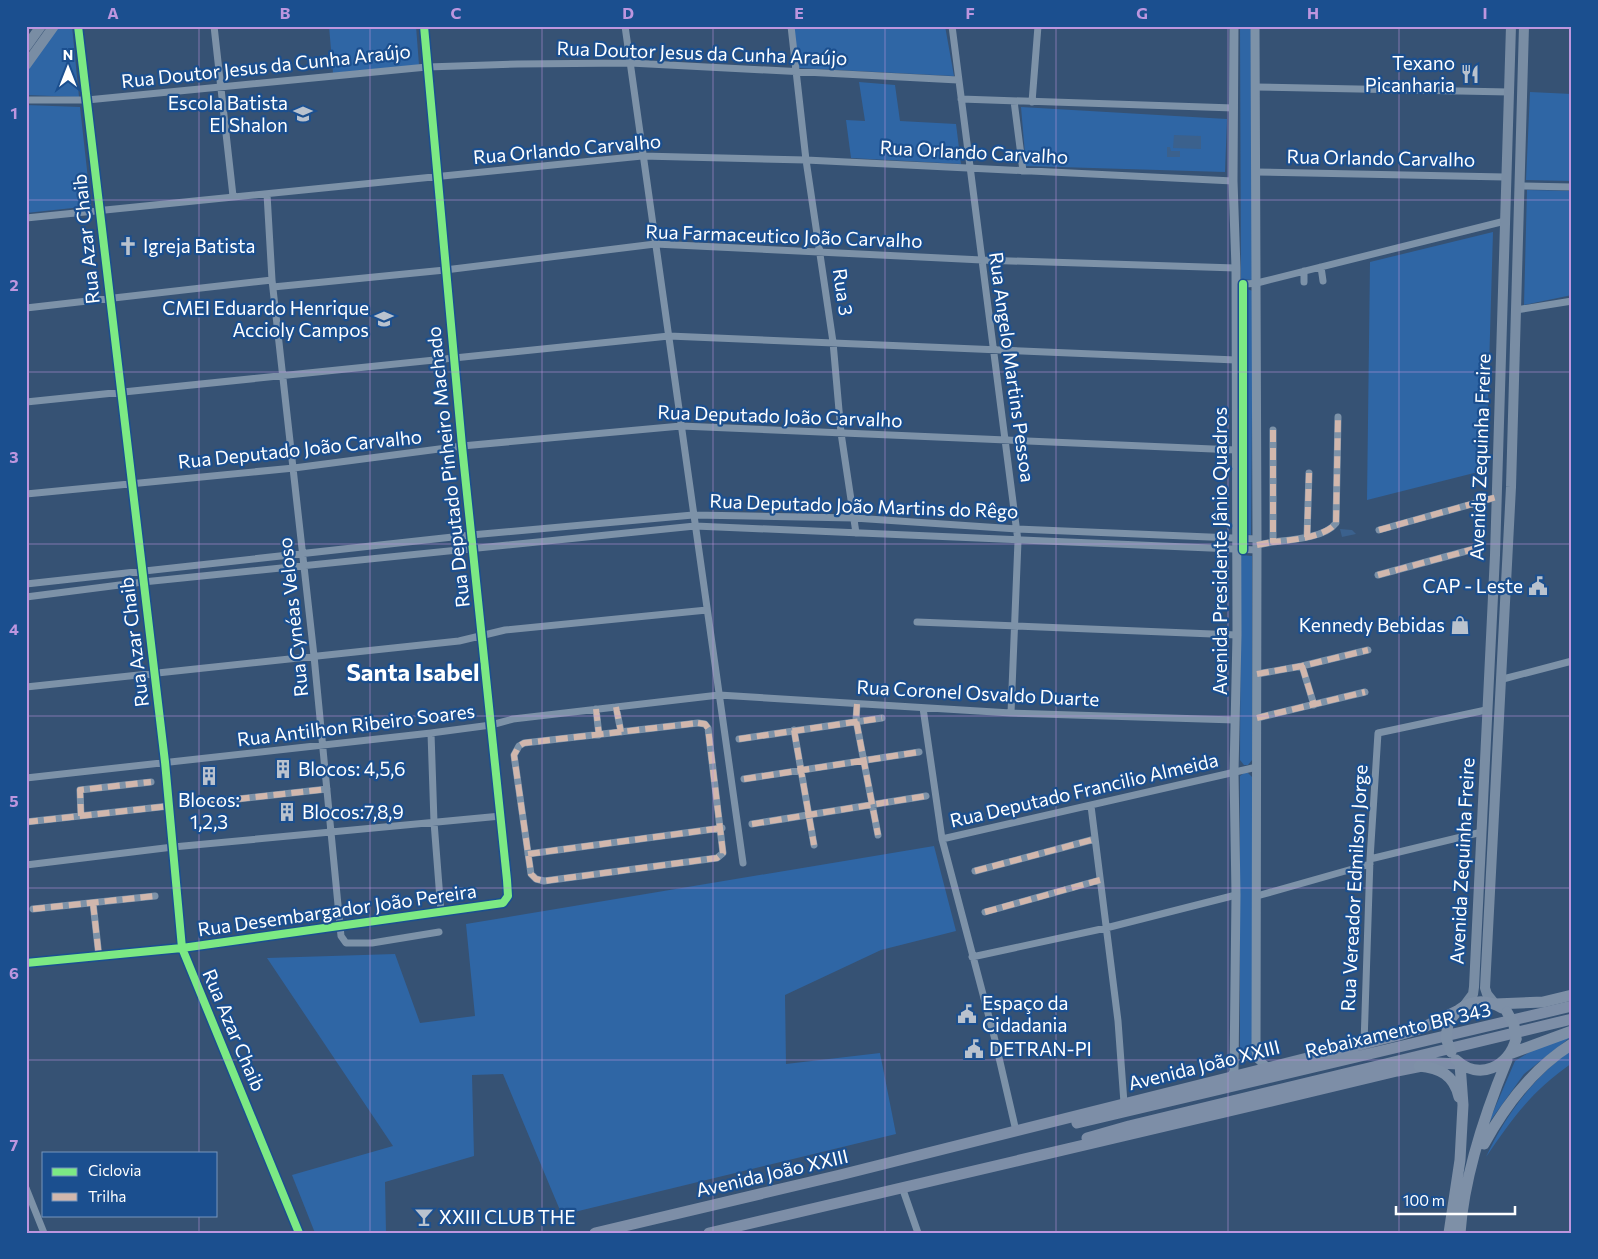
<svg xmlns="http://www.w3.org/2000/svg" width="1598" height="1259" viewBox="0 0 1598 1259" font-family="Commissioner,sans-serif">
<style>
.green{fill:#2f66a5}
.water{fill:#3b618d}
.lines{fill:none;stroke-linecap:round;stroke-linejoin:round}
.minor{stroke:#7d92a8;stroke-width:7}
.tertiary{stroke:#7d92a8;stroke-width:9}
.secondary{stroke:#798da4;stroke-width:10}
.primary{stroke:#7d8ea7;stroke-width:11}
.trunk{stroke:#7e90a7;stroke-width:11}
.trunk-bridge{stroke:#7e90a7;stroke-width:11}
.quiet{stroke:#d1b7ad;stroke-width:6;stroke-dasharray:12 6;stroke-linecap:butt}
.cycleway-casing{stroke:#1b4f8f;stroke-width:11}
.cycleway{stroke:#7ce984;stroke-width:8}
.grid{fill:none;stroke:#bd96df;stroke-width:1;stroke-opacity:0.55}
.labels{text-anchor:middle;stroke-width:4.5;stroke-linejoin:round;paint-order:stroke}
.street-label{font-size:19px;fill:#fff;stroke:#1b4f8f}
.poi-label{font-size:19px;fill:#fff;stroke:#1b4f8f;text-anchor:start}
.district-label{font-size:24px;font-weight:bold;fill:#fff;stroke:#1b4f8f}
.neatline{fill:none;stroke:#bd96df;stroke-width:2}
.grid-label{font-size:16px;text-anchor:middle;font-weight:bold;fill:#bd96df}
</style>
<rect width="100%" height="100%" fill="#365274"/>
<path class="green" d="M57,26H72L79,97L26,95V70Z
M329,26H416L419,65L333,73Z
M793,26H945L954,76L799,68Z
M1240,26H1253L1252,280L1241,279Z
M859,82L895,85L900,121L956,124L961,164L851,158L846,120L865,121Z
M1530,92L1572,94V181L1526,180Z
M26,105L80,107L91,206L26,213Z
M1021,107L1227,119L1225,172L1026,166Z
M1527,190L1572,191V295L1524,305Z
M1493,232L1486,470L1367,500L1370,262Z
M1244,288L1253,291L1251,535L1241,533V291Z
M1241,555L1252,556V760L1248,765H1244L1240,760Z
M1244,773H1248L1252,777V1056L1245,1062L1240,1057V776Z
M934,846L956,931L881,950L785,995L786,1064L880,1053L896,1134L562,1215L503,1074L472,1075L474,1156L385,1182L386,1233H315L292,1175L393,1146L267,958L395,954L420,1023L475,1016L466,924Z
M1572,1036L1524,1074L1488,1124L1515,1061L1546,1042Z
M1572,1050V1063C1531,1092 1514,1116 1486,1157C1505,1116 1534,1076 1572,1050Z"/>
<path class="water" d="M1174,135L1201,136V149L1173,148Z
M1167,147H1170L1171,151H1180V157H1167Z
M1340,529L1352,530L1356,534L1342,537Z"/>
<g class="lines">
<path class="minor" d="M78,26L165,762L182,948L299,1233
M214,26L233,196
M625,26L743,863
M791,26L806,160L833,342L841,433L856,533
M952,26L1018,541L1011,713
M1255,87L1509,92
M961,99L1234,108
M26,100H87L427,67L518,64L630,63L958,80
M1014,101L1023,171
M1032,102L1038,26
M1256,172L1505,177
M1520,186L1572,187
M267,194L272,280L314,656L341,936L346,943H372L439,932
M26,218L642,156L806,160L1233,181
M1321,267L1323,281
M1304,271V282
M1236,285L1257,283L1505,221
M273,287L445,270L655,244L982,260L1236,268
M26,308L272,280
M1516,310L1572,301
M26,402L669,336L1236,360
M1273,430V542C1290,540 1325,538 1336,523L1338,417
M26,494L294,468L462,446L681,426L1236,450
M1379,530L1497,497
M1307,537L1309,473
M1257,545L1273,542
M1378,575L1474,549L1480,543L1477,502
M26,584L471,535L693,515L854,518L1017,529L1257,539
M26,597L143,582L695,526L1257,550
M917,622L1237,635
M1302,666L1314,705
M1257,674L1302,666L1368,650
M1503,679L1572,661
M26,687L459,641L505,630L707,610
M857,704L856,720L878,835
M616,707L621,732
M923,708L942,839L994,1036L1016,1131
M596,709L599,735
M1257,718L1365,692
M698,723L705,724L708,728L723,853L717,858L544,881L536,879L531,874L514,755L519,746L524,743Z
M794,730L814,845
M431,733L434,822L441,912
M739,739L882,718
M26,778L431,733L491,725L513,719L719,695L1011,713L1235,720
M744,779L919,752
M184,805L327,789
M1091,806L1118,1021L1124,1103
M81,816L80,790L151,782
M26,822L169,806
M752,824L926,796
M942,839L1257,767
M528,854L722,828
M1370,859L1482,832
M26,865L173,847L501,816
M975,871L1095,839
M1257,896L1370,864
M93,903L99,957
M33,909L155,896
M985,912L1100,880
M972,957L1106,928L1236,895
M26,963L182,948L503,903L508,896L507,880L462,446L424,26
M1364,1044L1370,859L1378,733L1486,710
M902,1187L918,1233
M26,1188L44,1233"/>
<path class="tertiary" d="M1255,26L1257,539L1256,1051L1258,1059L1267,1067
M1232,1076L1234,1071L1236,895L1234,772L1237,635L1236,268L1233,181L1234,26"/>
<path class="secondary" d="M26,47L41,26
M26,65L54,26
M1495,1004L1487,994L1485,988L1511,487L1524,26
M1464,1006L1473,994L1474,987L1495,555L1511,26"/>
<path class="primary" d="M1077,1123L1572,1006
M1087,1138L1129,1126L1572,1019
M595,1233L840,1175L1399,1035L1422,1028L1457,1011
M709,1233C939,1179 1168,1126 1397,1071L1437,1063L1460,1064"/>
<path class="trunk" d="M1495,1004L1543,1002L1572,995
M1448,1024C1459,1002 1481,996 1502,1008
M1512,1053L1572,1031
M1456,1060C1479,1081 1509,1067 1516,1039
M1419,1066C1440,1068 1454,1075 1459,1097
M1484,1144C1505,1106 1535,1067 1572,1044
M1449,1233L1460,1160L1463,1105L1460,1064
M1460,1233C1464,1177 1486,1111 1507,1060"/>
<path class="trunk-bridge" d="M1507,1012L1514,1025L1516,1039
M1448,1024L1446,1038L1451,1052"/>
<path class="quiet" d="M1273,430V542C1290,540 1325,538 1336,523L1338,417
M1379,530L1497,497
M1307,537L1309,473
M1257,545L1273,542
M1378,575L1474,549L1480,543L1477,502
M1302,666L1314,705
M1257,674L1302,666L1368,650
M857,704L856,720L878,835
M616,707L621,732
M596,709L599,735
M1257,718L1365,692
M698,723L705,724L708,728L723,853L717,858L544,881L536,879L531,874L514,755L519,746L524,743Z
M794,730L814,845
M739,739L882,718
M744,779L919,752
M184,805L327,789
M81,816L80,790L151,782
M26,822L169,806
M752,824L926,796
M528,854L722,828
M975,871L1095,839
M93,903L99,957
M33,909L155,896
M985,912L1100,880"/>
<g class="cycleway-casing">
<path id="cycleway" d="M78,26L165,762L182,948L299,1233
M1243,284V550
M26,963L182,948L503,903L508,896L507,880L462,446L424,26"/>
</g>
<use href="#cycleway" class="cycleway"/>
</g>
<path class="grid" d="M199,26V1153M370,26V1233M542,26V1233M713,26V1233M885,26V1233M1056,26V1233M1228,26V1233M1399,26V1233M26,200H1572M26,372H1572M26,544H1572M26,716H1572M26,888H1572M26,1060H1572M199,1215V1233"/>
<defs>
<g id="restaurant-bare" transform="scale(1.5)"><path d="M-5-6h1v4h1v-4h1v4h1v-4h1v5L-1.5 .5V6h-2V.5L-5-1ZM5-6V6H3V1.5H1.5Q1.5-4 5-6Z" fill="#b9c2ce" stroke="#1b4f8f" stroke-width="2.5" paint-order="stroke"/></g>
<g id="school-bare" transform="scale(1.5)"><path d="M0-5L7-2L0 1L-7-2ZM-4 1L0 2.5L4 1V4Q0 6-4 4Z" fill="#b9c2ce" stroke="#1b4f8f" stroke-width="2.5" paint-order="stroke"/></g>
<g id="church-bare" transform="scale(1.5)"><path d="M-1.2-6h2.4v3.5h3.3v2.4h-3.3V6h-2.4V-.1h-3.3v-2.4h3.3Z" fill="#b9c2ce" stroke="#1b4f8f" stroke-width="2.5" paint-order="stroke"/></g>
<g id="civic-bare" transform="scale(1.5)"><path d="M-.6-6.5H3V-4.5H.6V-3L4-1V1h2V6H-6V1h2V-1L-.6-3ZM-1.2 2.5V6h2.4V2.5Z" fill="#b9c2ce" stroke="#1b4f8f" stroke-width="2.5" paint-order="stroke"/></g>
<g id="shop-bare" transform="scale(1.5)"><path d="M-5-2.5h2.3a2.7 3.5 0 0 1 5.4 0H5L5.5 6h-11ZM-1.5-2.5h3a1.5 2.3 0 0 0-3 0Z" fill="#b9c2ce" stroke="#1b4f8f" stroke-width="2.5" paint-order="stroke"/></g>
<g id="building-bare" transform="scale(1.5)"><path d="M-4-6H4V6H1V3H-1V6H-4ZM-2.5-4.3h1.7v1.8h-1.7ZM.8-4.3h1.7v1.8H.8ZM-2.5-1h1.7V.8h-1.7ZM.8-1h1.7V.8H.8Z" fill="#b9c2ce" stroke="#1b4f8f" stroke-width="2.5" paint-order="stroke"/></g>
<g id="bar-bare" transform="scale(1.5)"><path d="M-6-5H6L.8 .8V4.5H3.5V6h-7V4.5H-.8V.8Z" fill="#b9c2ce" stroke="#1b4f8f" stroke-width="2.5" paint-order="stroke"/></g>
</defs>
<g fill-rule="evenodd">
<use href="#restaurant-bare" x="1470" y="74"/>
<use href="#school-bare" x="303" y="114"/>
<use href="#church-bare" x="128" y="246"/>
<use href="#school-bare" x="384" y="319"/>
<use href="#civic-bare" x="1538" y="586"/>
<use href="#shop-bare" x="1460" y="625"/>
<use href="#building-bare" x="283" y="769"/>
<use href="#building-bare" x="209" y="776"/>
<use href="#building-bare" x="287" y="812"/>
<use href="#civic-bare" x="967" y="1014"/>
<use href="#civic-bare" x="974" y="1049"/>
<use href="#bar-bare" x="424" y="1217"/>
</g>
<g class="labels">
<g class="street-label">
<text transform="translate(702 53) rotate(2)" y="7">Rua Doutor Jesus da Cunha Araújo</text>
<text transform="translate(266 66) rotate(-6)" y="7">Rua Doutor Jesus da Cunha Araújo</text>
<text transform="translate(567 149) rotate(-5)" y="7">Rua Orlando Carvalho</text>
<text transform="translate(974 152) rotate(3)" y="7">Rua Orlando Carvalho</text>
<text transform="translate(1381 158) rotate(1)" y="7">Rua Orlando Carvalho</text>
<text transform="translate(784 236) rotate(2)" y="7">Rua Farmaceutico João Carvalho</text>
<text transform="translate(86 239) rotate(-96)" y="7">Rua Azar Chaib</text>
<text transform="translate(843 292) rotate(82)" y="7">Rua 3</text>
<text transform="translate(1012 367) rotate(82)" y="7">Rua Angelo Martins Pessoa</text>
<text transform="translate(780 416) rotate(2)" y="7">Rua Deputado João Carvalho</text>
<text transform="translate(300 449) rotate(-6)" y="7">Rua Deputado João Carvalho</text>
<text transform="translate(1480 457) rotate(-88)" y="7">Avenida Zequinha Freire</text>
<text transform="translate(448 467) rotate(-96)" y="7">Rua Deputado Pinheiro Machado</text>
<text transform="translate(864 506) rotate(2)" y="7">Rua Deputado João Martins do Rêgo</text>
<text transform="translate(1220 551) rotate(-90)" y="7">Avenida Presidente Jânio Quadros</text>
<text transform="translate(293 617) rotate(-96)" y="7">Rua Cynéas Veloso</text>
<text transform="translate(134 642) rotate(-97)" y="7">Rua Azar Chaib</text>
<text transform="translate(978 693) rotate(3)" y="7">Rua Coronel Osvaldo Duarte</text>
<text transform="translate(356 725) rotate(-7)" y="7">Rua Antilhon Ribeiro Soares</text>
<text transform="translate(1084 790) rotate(-13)" y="7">Rua Deputado Francilio Almeida</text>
<text transform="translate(1462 861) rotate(-87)" y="7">Avenida Zequinha Freire</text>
<text transform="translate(1354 888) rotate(-87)" y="7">Rua Vereador Edmilson Jorge</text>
<text transform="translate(337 910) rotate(-8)" y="7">Rua Desembargador João Pereira</text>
<text transform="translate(234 1030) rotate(67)" y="7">Rua Azar Chaib</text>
<text transform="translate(1398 1030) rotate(-13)" y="7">Rebaixamento BR 343</text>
<text transform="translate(1204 1065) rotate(-14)" y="7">Avenida João XXIII</text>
<text transform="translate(772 1173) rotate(-13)" y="7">Avenida João XXIII</text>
</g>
<g class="poi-label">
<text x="1455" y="70" text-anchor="end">Texano<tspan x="1455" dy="22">Picanharia</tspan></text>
<text x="288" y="110" text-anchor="end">Escola Batista<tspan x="288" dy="22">El Shalon</tspan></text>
<text x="143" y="253">Igreja Batista</text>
<text x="369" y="315" text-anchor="end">CMEI Eduardo Henrique<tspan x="369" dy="22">Accioly Campos</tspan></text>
<text x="1523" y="593" text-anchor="end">CAP - Leste</text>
<text x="1445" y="632" text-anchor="end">Kennedy Bebidas</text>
<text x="298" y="776">Blocos: 4,5,6</text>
<text x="209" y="807" text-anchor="middle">Blocos:<tspan x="209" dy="22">1,2,3</tspan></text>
<text x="302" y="819">Blocos:7,8,9</text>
<text x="982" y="1010">Espaço da<tspan x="982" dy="22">Cidadania</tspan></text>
<text x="989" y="1056">DETRAN-PI</text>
<text x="439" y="1224">XXIII CLUB THE</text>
</g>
<g class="district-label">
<text x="413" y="681">Santa Isabel</text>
</g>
</g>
<rect width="1598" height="1259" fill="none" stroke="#1b4f8f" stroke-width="55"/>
<rect x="42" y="1152" width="175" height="65" fill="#1b4f8f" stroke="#7695bc"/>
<rect x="52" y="1168" width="25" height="8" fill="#7ce984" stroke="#7695bc"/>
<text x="88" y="1176" font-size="15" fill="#ffffff">Ciclovia</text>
<rect x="52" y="1193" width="25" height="8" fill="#d1b7ad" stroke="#7695bc"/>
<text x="88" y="1202" font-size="15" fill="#ffffff">Trilha</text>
<g transform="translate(68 68)" stroke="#1b4f8f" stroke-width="4" paint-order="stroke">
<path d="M0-4L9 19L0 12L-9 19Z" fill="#ffffff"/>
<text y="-8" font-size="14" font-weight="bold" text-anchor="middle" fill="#ffffff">N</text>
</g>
<path d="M1396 1206v8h119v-8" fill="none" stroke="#ffffff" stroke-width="2.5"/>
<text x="1403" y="1206" font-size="15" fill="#ffffff" stroke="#1b4f8f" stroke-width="4" paint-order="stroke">100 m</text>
<rect x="28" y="28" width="1542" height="1204" class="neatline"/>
<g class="grid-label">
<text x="113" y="19">A</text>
<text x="285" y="19">B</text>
<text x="456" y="19">C</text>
<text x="628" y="19">D</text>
<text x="799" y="19">E</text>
<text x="970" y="19">F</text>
<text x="1142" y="19">G</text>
<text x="1313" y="19">H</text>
<text x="1485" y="19">I</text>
<text x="14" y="119">1</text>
<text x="14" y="291">2</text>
<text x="14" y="463">3</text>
<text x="14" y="635">4</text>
<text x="14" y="807">5</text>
<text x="14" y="979">6</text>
<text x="14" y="1151">7</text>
</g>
</svg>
